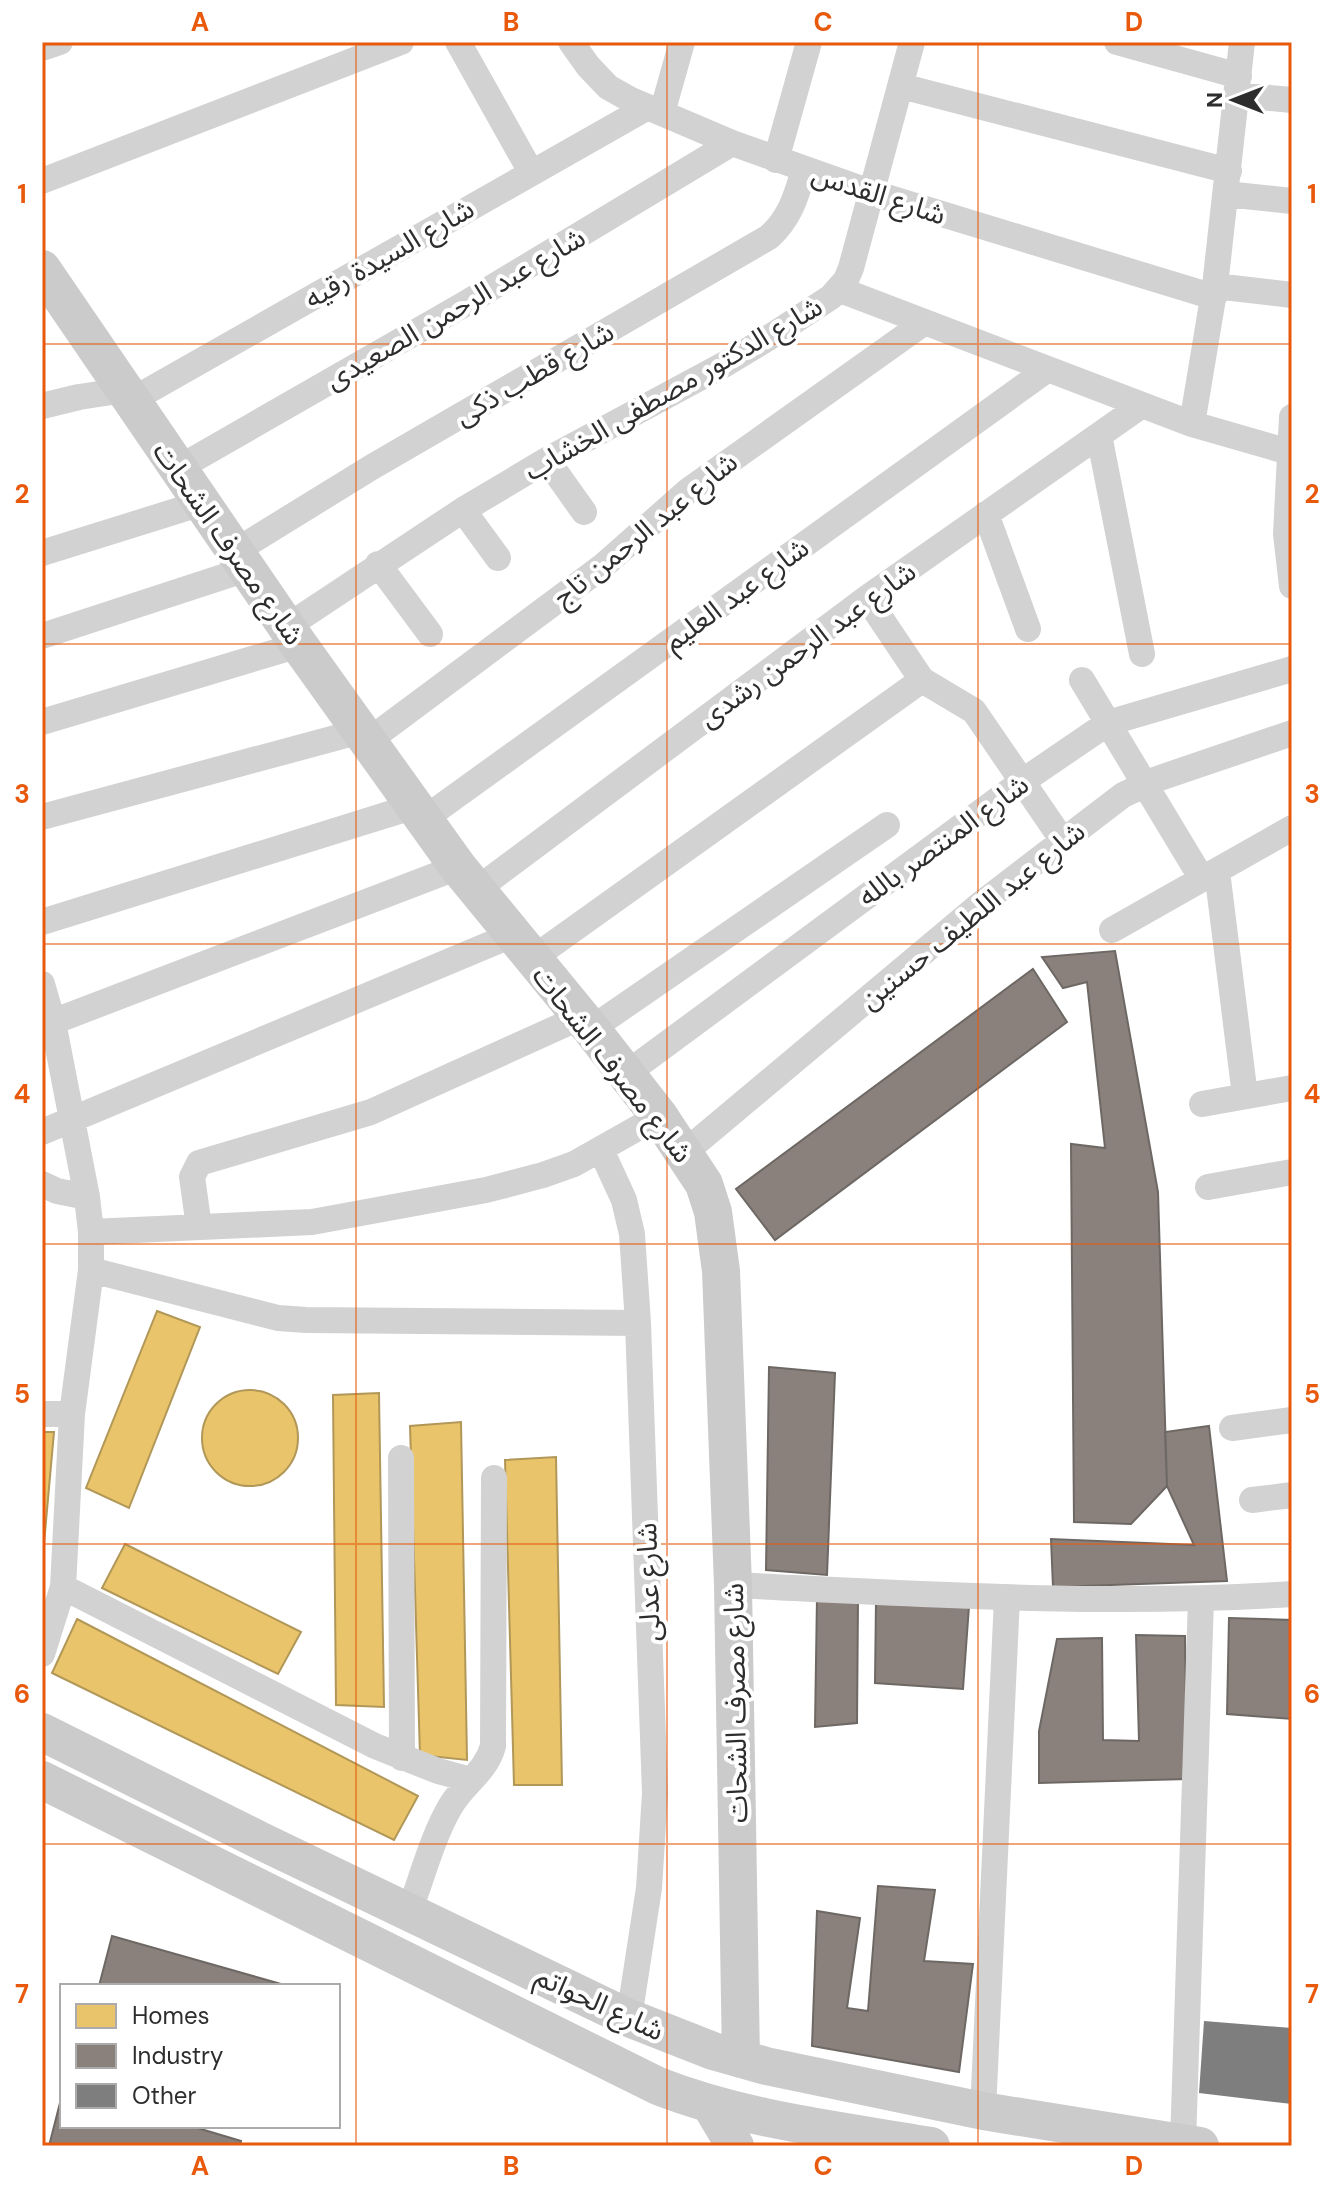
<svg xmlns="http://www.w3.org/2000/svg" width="1334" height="2188" viewBox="0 0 1334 2188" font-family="'DM Sans','Noto Sans Arabic',sans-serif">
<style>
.homes{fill:#e9c46a;stroke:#b19758;stroke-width:2}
.industry{fill:#8a817c;stroke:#6e6864;stroke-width:2}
.building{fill:#7e7e7e}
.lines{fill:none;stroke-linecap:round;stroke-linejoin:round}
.street{stroke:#d2d2d2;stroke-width:26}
.secondary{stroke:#cbcbcb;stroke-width:38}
.grid{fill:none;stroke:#e8590c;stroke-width:2;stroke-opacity:0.55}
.labels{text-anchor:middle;stroke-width:8;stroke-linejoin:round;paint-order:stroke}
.street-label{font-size:28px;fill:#2d2d2d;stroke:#fff}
.neatline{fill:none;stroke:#e8590c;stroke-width:3}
.grid-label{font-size:26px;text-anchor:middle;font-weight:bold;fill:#e8590c}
</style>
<rect width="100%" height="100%" fill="#fff"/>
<path class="homes" d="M157,1311L200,1327L129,1508L86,1488Z
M202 1438a48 48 0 1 1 96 0a48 48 0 1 1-96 0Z
M379,1393L384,1707L336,1705L333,1395Z
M461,1422L467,1760L420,1755L410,1426Z
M42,1432H54L42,1566Z
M556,1457L562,1785H514L505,1460Z
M125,1544L301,1632L278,1674L102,1588Z
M77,1619L418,1796L394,1840L52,1673Z"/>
<path class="industry" d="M1115,951L1158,1192L1167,1486L1131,1524L1074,1522L1071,1144L1105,1148L1087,982L1063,988L1042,957Z
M1033,969L1067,1022L775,1240L736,1189Z
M769,1367L835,1373L827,1575L766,1570Z
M1209,1426L1227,1581L1053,1587L1051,1539L1194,1545L1167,1486L1165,1432Z
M817,1597L858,1599L857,1723L815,1727Z
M876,1602L969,1606L963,1689L875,1683Z
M1229,1618L1292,1620V1719L1227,1714Z
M1136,1635L1185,1636L1187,1779L1039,1783V1731L1057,1639L1102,1638L1103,1740L1139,1741Z
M878,1886L935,1890L924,1961L973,1964L959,2072L812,2046L817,1911L860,1918L847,2008L868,2011Z
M112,1936L288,1986H99Z
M62,2095V2126H191L241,2141L240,2146H49Z"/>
<path class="building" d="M1204,2021L1292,2028V2104L1199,2093Z"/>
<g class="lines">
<path class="street" d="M458,42L531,172
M571,42L588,66L608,87L631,100L732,143L873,193L1214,297
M1117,42L1239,76
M42,48L60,42
M901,86L1229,171
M1238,95L1292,100
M662,113L682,42
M776,160L809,42
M42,181L401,42
M1226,194L1292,201
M1215,286L1292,295
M838,289L1192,424L1289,452
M132,400L648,107
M42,406L79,397L125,390
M1292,417L1286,534L1292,586
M1192,424L1215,286L1242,42
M1099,435L1142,654
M547,460L584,512
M177,469L463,305L732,143
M463,510L498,558
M986,514L1028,629
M234,552L372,467L769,237C790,218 796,197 804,170
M42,553L202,503
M378,564L430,634
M867,598L922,680L974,711L1063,841
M288,626L463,510L547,460L727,363L773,335L831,297L846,280L851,268L912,42
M42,636L247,569
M1082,680L1202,879
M42,722L299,645
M368,741L603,566L689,490L925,322
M42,817L361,731
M424,819L1048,369
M1217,871L1245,1096
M476,890L867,598L1142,405
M42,922L415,806
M1112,930L1292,828
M532,959L922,680
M42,984L53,1022L87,1197L91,1232V1270L72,1414L63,1587L42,1654
M42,1026L458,867
M591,1029L887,825
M626,1074L1023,781L1108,723L1292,669
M1202,1104L1292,1088
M42,1132L512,935
M601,1150L624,1200L632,1234L638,1323L655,1793L649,1888L629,2018
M685,1152L982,903L1123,795L1157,779L1292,733
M42,1184L57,1191L87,1197
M1208,1187L1292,1172
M199,1227L192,1177L199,1163L371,1112L581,1017
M91,1232L312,1222L486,1190L543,1175L574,1164L659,1116
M91,1270L278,1318L306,1320L638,1323
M42,1414H72
M1232,1428L1292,1420
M401,1458L402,1758
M1252,1500L1292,1495
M733,1585C919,1594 1106,1606 1292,1594
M63,1587L375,1746L438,1771L471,1780
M409,1912C422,1878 432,1838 450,1807C463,1784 486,1772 493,1746L494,1478
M983,2111L1007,1598
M1183,2143L1201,1599"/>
<path class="secondary" d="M42,269L299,645L458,867L591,1029L659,1116L704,1184L713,1212L721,1271L733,1585L741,2059
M42,1732L265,1843L629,2018L713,2051L766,2066L983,2111L1200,2146
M42,1780L658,2086C745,2120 838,2130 931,2146
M710,2104L735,2146"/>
</g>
<path class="grid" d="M356,42V2146M667,42V2146M978,42V2146M42,344H1292M42,644H1292M42,944H1292M42,1244H1292M42,1544H1292M42,1844H1292"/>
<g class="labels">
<g class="street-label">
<text transform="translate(879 194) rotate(18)" y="10">شارع القدس</text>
<text transform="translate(389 253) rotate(-30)" y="10">شارع السيدة رقيه</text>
<text transform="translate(455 308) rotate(-30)" y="10">شارع عبد الرحمن الصعيدى</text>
<text transform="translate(534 373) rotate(-30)" y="10">شارع قطب ذكى</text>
<text transform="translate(673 388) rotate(-30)" y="10">شارع الدكتور مصطفى الخشاب</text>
<text transform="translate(645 529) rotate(-39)" y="10">شارع عبد الرحمن تاج</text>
<text transform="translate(229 543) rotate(55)" y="10">شارع مصرف الشحات</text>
<text transform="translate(736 594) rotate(-36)" y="10">شارع عبد العليم</text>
<text transform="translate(807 644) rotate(-36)" y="10">شارع عبد الرحمن رشدى</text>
<text transform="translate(943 840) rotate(-36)" y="10">شارع المنتصر بالله</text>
<text transform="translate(972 915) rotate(-39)" y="10">شارع عبد اللطيف حسنين</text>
<text transform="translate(613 1064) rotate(52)" y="10">شارع مصرف الشحات</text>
<text transform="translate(648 1582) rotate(-92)" y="10">شارع عدلى</text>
<text transform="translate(735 1703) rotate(-91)" y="10">شارع مصرف الشحات</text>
<text transform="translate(600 2003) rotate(25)" y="10">شارع الحواتم</text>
</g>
</g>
<rect width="1334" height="2188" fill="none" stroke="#ffffff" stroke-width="88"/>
<rect x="60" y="1984" width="280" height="144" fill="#ffffff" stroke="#ababab" stroke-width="2"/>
<rect x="76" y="2004" width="40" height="24" fill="#e9c46a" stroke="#ababab" stroke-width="2"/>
<text x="132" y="2024" font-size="24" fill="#2d2d2d">Homes</text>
<rect x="76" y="2044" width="40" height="24" fill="#8a817c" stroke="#ababab" stroke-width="2"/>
<text x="132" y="2064" font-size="24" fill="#2d2d2d">Industry</text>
<rect x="76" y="2084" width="40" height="24" fill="#7e7e7e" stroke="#ababab" stroke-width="2"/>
<text x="132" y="2104" font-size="24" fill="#2d2d2d">Other</text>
<g transform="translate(1234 100) rotate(270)" stroke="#ffffff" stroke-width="6" paint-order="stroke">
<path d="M0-6L14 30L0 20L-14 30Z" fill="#2d2d2d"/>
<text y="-12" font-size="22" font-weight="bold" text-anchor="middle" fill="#2d2d2d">N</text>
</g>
<rect x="44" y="44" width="1246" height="2100" class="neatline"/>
<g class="grid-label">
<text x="200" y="31">A</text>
<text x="511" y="31">B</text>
<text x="823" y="31">C</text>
<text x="1134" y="31">D</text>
<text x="22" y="203">1</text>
<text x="1312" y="203">1</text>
<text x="22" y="503">2</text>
<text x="1312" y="503">2</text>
<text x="22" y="803">3</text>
<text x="1312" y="803">3</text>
<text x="22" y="1103">4</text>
<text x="1312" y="1103">4</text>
<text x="22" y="1403">5</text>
<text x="1312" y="1403">5</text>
<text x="22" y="1703">6</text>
<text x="1312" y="1703">6</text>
<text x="22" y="2003">7</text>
<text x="1312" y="2003">7</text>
<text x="200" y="2175">A</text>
<text x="511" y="2175">B</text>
<text x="823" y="2175">C</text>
<text x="1134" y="2175">D</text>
</g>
</svg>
